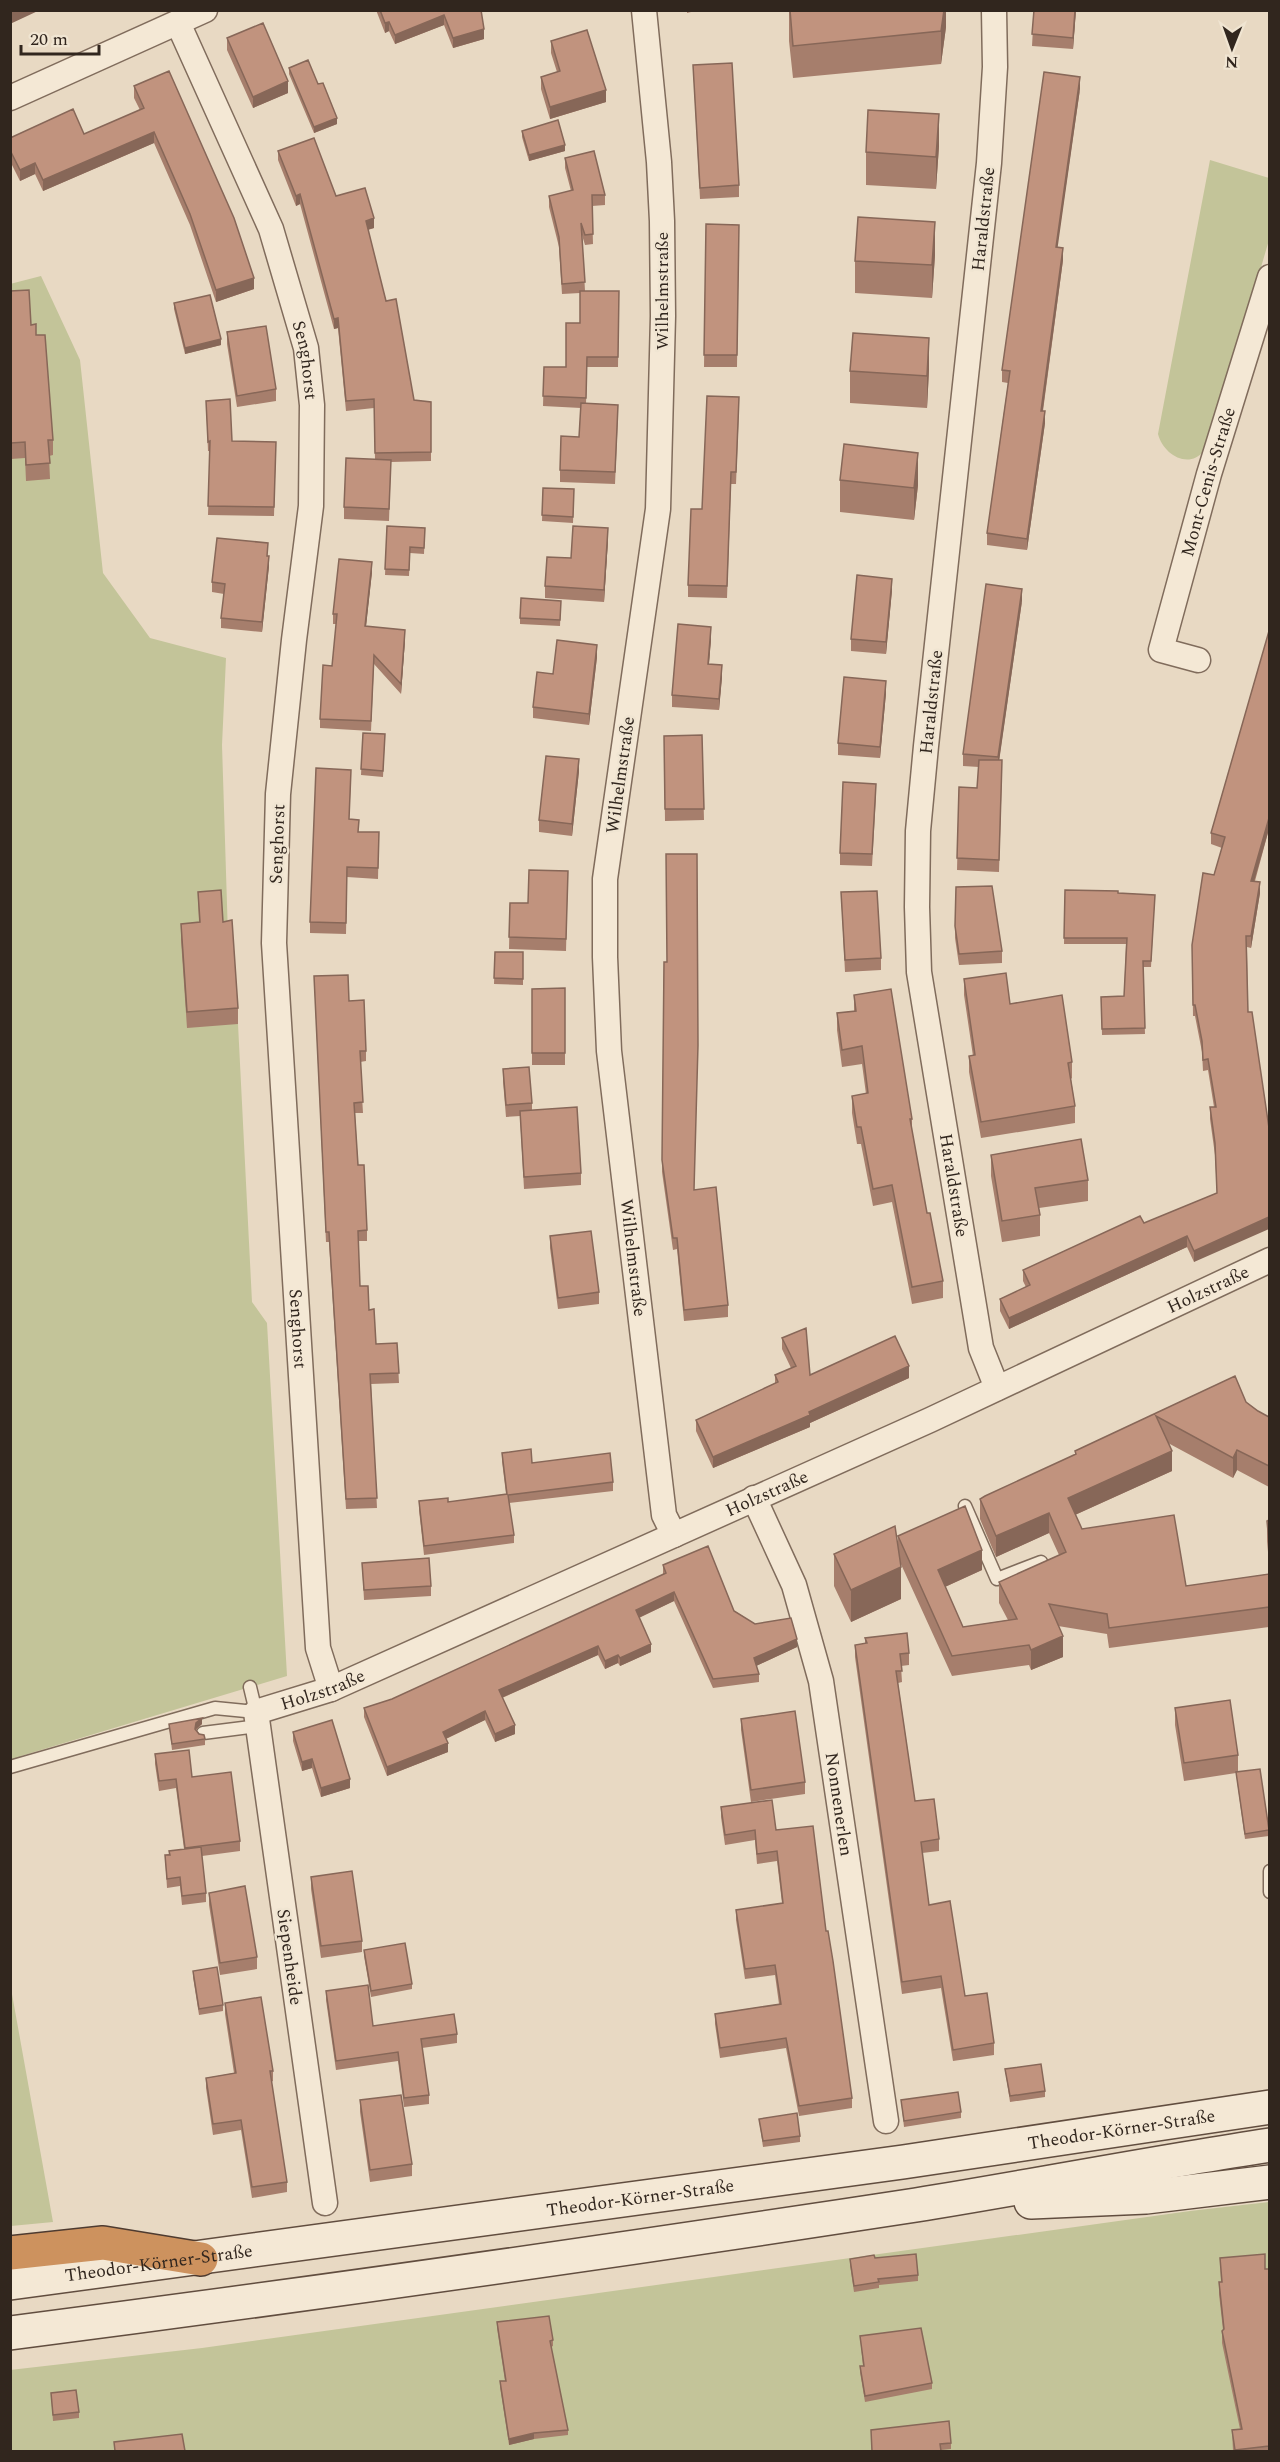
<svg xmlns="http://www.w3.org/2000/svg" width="1280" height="2462" viewBox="0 0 1280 2462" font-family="Spectral,serif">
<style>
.green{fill:#c3c499}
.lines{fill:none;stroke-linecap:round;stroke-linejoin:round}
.lane-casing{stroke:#806c5c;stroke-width:15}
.street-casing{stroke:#806c5c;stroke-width:27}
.secondary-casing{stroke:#614d3f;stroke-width:36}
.highway-casing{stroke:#4e3b30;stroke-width:36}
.lane{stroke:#f4e8d5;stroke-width:12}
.street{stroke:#f4e8d5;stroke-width:24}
.secondary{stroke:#f4e8d5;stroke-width:33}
.highway{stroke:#cd925e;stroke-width:33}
.wall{fill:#a67e6c}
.shaded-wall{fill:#876758}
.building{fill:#c1937e;stroke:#876758;stroke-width:1.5}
.labels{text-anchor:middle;stroke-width:5;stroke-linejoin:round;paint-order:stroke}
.street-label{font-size:18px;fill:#31261e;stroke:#f0e5d2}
</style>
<rect width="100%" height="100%" fill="#e8d9c3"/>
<path class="green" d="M1210,160L1269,178V240L1212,434C1210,439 1208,447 1204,451C1188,470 1163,454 1158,434Z
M41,276L80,360L103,573L150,638L226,658L222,745L228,936L238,1024L252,1302L267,1323L287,1676L21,1756L11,1767L10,284Z
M10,1983L53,2222L11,2226H10Z
M1269,2202V2451H11L10,2370L202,2348L1190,2211Z"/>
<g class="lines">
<g class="lane-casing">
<path id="lane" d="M965,1506L997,1579L1041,1562
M203,1733L258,1726
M10,1767L215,1708L256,1712L250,1687
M1270,1871V1892"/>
</g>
<g class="street-casing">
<g id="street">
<path id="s1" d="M644,10L659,162L662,221L663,316L658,509L605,879V957L609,1051L664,1515L674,1535"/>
<path id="s2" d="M994,10L995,67L989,163L926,746L918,831L917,907L919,972L981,1348L997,1388"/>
<path id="s3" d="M178,23L271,229L306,348L312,405L311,506L294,640L278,794L274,943L318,1648L331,1689"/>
<path d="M10,98L205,10"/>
<path id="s4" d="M1198,660L1161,650L1209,474L1270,277"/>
<path id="s5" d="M754,1498L794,1585L821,1681L886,2121"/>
<path id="s6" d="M325,2203L256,1712L331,1689L930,1420L1270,1260"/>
</g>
</g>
<g class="secondary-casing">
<g id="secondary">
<path d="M1031,2202L1146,2197L1270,2182"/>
<path id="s7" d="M10,2283L903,2162L1270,2107"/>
<path d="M10,2333C313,2294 615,2251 916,2205C1034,2186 1151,2163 1270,2145"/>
</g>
</g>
<g class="highway-casing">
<path id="highway" d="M10,2253L103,2243L201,2259"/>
</g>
<use href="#lane" class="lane"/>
<use href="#street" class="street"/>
<use href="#secondary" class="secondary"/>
<use href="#highway" class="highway"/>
</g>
<path class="wall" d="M376,10H481L484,39L453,48L444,25L395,44L389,31L385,33Z
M687,10H699L687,13Z
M789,10H946V27L941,64L793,78L789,41Z
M1034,10H1076L1073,49L1032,46Z
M227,38L288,93L253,108L227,50Z
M551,41L606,102L550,119L541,89V77L557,72L551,53Z
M693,65L739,185V197L700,199Z
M289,68L318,84L337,124L314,133L289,74Z
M134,86L254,289L216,302L190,225L154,143L43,191L35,174L20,181L10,161V138L84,134L140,110L134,98Z
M1080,89L1057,247L1063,260L1043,411L1045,423L1027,550L987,545V533L1008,383L1002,382V370Z
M522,131L565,151L529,161L522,137Z
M939,146L936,189L866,185V152Z
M278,151L336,196L374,228L368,230L386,301L414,400L431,402V461L391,462L389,521L344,519V507L375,459L374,408L346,411L338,328L334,329L300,204L296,206L278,160Z
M565,158L605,195V205L592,206L593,244L585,245L582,235L585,291H619L618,367H587L586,404L618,417L615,484L560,482V470L579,437L581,408L543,406L544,367H566L580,323V293L562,294L559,247L549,207V196L571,191L565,168Z
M706,224L739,225L737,367H704Z
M935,255L932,298L855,293V261Z
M10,291L36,335L53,440V455L49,456L50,479L26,481L25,458L11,459Z
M174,303L221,345L185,354L174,309Z
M227,332L276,389V401L237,407L227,344Z
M929,370L927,408L850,403V371Z
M206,401L232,441L276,442L274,516L208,515L210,451H208Z
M739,409L736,484H731L727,598L688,597V585L702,509Z
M840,480L918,485L914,520L840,512Z
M543,488L574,489L573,523L542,521Z
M387,526L425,528L424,554L410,553L409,576L385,575Z
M608,540L604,602L545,598V586L571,558Z
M268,556L269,566L262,632L221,628V618L224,594L212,592V582Z
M372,572L366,626L405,640L401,694L374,664L371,731L320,728V719L332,666L337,624H333V614Z
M892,590L886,654L851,651V639Z
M561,601L560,626L520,624V618Z
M1022,601L999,760L1002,772L999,872L957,870L959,787L977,788L979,767L963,766V754Z
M1269,631V829L1255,881L1260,893L1251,948L1247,947L1248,1012L1269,1128L1194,1262L1187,1247L1009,1329L1000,1311V1299L1026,1287L1023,1281V1270L1144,1223L1217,1193L1215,1155L1210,1119V1107H1214L1208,1070L1203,1071L1202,1052L1195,1016H1193L1192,945L1222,848L1211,844V833Z
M711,639L709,664L722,677L719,710L672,707V695Z
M597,657L589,725L533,718V707L553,674Z
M886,693L880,758L838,755V743Z
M363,733L385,734L383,777L361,775Z
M702,735L704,820L665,821L664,736Z
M579,771L572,836L539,832V820Z
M351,781L349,819L358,832H379L378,879L347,877L346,934L310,933V922Z
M876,795L872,866L840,865V853Z
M568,871L566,951L509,949L510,903H528Z
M956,887L1002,951V963L959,965L955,938Z
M1065,890L1155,895L1151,967H1143L1145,1034L1102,1035L1101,997L1124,996L1126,944H1064Z
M198,892L223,922L238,1008V1024L187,1028L181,940V924L199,923Z
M841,892L881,958V970L845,972Z
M495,952H523V985L494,984Z
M664,962L694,1190L728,1305V1317L684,1321L677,1249L673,1250L662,1172Z
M314,976L349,1001L366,1051V1061L360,1062L363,1113H355L358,1165L367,1230V1241H358L360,1286L369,1310L376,1344L397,1343L399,1383L371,1384L377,1508L346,1509L329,1242H326Z
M964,979L1010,1004L1072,1062V1078L1071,1079L1075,1106V1123L981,1138L969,1072V1056H973L964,995Z
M565,988V1065H532V989Z
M854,995L912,1119V1130L927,1213L943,1281V1298L912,1304L892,1202L873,1206L861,1144H857L852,1113V1096L866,1094L862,1064L842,1067L837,1030V1013L854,1011Z
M503,1069L532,1103V1110L581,1173V1185L524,1189L520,1116L506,1117L503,1081Z
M991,1155L1088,1180V1201L1039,1208L1040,1215V1236L1002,1242L991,1176Z
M550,1236L599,1292V1304L558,1309L550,1248Z
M782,1338L810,1375L909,1378L810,1423V1427L713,1468L696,1431V1420L775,1383V1375L791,1368L782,1349Z
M1235,1376L1246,1402L1258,1411L1269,1417V1487L1237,1470L1233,1478L1168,1443L1172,1471L1075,1515L1082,1529L1186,1586L1269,1574V1627L1109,1648L1107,1634L1058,1626L1063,1657L1031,1670L1029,1665L952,1676L900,1562L901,1599L851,1622L834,1586V1554L898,1544V1536L982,1570L945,1587L963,1627L1008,1620L999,1603V1582L1059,1555L1049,1533L996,1557L980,1519V1499L1075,1455V1451Z
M502,1453L532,1463L613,1482V1491L509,1503L514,1535V1543L424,1555L419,1510V1501L448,1502L506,1494L502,1461Z
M1269,1520V1563L1267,1541V1521Z
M362,1563L431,1586V1596L364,1600Z
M663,1565L755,1624L797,1647L756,1666L759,1674V1682L713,1688L674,1601L639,1618L651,1652L620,1666L618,1663L605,1669L598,1655L502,1698L515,1734L495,1742L485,1720L446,1739L448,1752L387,1776L364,1717V1708L392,1699L663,1575Z
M865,1638L909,1653V1665L901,1666L902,1682L898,1683L915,1801L939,1839V1851L922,1853L929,1905L965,1996L994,2043V2055L953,2061L941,1988L902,1994L855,1657V1645L865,1644Z
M1175,1708L1238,1755V1772L1269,1830V1836L1245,1839L1236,1773L1184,1781L1175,1725Z
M741,1719L805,1782V1794L751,1802L741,1730Z
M169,1724H202L196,1730L205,1739V1745L172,1750Z
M293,1732L350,1788L321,1797L312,1768L302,1771L293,1741Z
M155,1754L192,1777L240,1841V1851L202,1856L206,1893V1902L182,1905L180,1886L167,1888L165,1855L184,1849L176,1788L159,1791L155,1764Z
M721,1807L776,1830L826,1931L852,2098V2108L799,2116L786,2048L720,2058L715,2024V2014L779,2004L775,1975L745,1979L736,1920V1910L782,1903L777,1861L757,1864L755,1840L725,1845L721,1817Z
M311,1877L362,1941V1952L321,1958L311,1889Z
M209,1893L257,1957V1969L220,1975L209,1905Z
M364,1950L412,1984V1989L371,1997L364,1956Z
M193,1971L223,2005V2011L199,2015L193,1977Z
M326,1991L373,2026L457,2034V2043L422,2048L429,2095V2104L404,2107L398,2061L336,2070L326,2000Z
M225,2003L273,2071V2081L271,2082L287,2182V2192L252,2198L241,2130L213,2135L206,2088V2078L234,2073L225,2014Z
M1005,2069L1045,2091V2097L1010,2102Z
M360,2100L412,2164V2176L370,2182L360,2112Z
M901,2100L961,2112V2118L904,2127Z
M759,2119L800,2136V2142L763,2147Z
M875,2258L918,2275V2281L879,2285V2288L854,2292L850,2265V2259Z
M1220,2258L1265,2269H1269V2451H1233L1232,2430L1240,2429L1222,2343V2331L1223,2330L1219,2294V2282H1221Z
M497,2322L553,2340V2346L551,2347L568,2430V2435L534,2439L509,2445L500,2387V2381H505L497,2328Z
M860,2336L932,2383V2389L865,2402L860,2372V2366H863Z
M51,2393L79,2412V2418L53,2421Z
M871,2430L951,2443V2449L941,2450V2451H872Z"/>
<path class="shaded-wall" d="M15,10H40L10,24V13Z
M944,10H946V27L941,64V31Z
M1075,10H1076L1073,49V38Z
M444,15V25L395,44V35Z
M389,22V31L385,33V23Z
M484,29V39L453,48V38Z
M1080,77V89L1056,259V247Z
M288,81V93L253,108V97Z
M606,90V102L550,119V107Z
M939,114V146L936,189V157Z
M337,118V124L314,133V127Z
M154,132V143L43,191V180Z
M565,145V151L529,161V155Z
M35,163V174L20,181V170Z
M300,194V204L296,206V196Z
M374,218V228L366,230V221Z
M935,222V255L932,298V265Z
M1063,248V260L1041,423V411Z
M254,278V289L216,302V290Z
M338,318V328L334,329V319Z
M929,338V370L927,408V376Z
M221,339V345L185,354V348Z
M1045,411V423L1027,550V539Z
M918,453V485L914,520V488Z
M608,528V540L604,602V590Z
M269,556V566L262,632V622Z
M372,562V572L365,636V626Z
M892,579V590L886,654V642Z
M1022,589V601L998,769V757Z
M711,627V639L708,675V664Z
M405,630V640L401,694V684Z
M597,645V657L589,725V714Z
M722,665V677L719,710V699Z
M886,681V693L880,758V747Z
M579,759V771L572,836V824Z
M1269,818V829L1251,892V881Z
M1260,882V893L1251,948V936Z
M1269,1217V1229L1194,1262V1251Z
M1187,1236V1247L1009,1329V1318Z
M909,1366V1378L810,1423V1427L713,1468V1457Z
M1237,1450V1470L1233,1478V1458Z
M1172,1451V1471L1068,1518V1498Z
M1049,1513V1533L996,1557V1536Z
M982,1550V1570L938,1590V1570Z
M901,1567V1599L851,1622V1590Z
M674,1592V1601L636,1619V1610Z
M1063,1636V1657L1031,1670V1650Z
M797,1639V1647L754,1667V1658Z
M651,1644V1652L620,1666V1658Z
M598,1646V1655L499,1699V1690Z
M618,1655V1663L605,1669V1661Z
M485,1711V1720L443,1740V1732Z
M202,1718V1724L196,1729L195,1735L196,1723Z
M515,1725V1734L495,1742V1734Z
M448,1743V1752L387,1776V1767Z
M312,1759V1768L302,1771V1762Z
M350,1779V1788L321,1797V1788Z
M534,2433V2439L509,2445V2439Z"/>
<path class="building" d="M380,10H481L484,29L453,38L444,15L395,35L389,22L385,23Z
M790,10H944L941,31L793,46Z
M1034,10H1075L1073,38L1032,34Z
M263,23L288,81L253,97L227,38Z
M587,30L606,90L550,107L541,77L560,71L551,41Z
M308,60L318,84L323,83L337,118L314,127L289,68Z
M732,63L739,185L700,188L693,65Z
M169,71L234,218L254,278L216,290L190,214L154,132L43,180L35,163L20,170L10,150V138L73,109L84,134L144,108L134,86Z
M1044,72L1080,77L1056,247L1063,248L1041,411H1045L1027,539L987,533L1010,371L1002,370Z
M868,110L939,114L936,157L866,152Z
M558,120L565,145L529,155L522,131Z
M314,138L336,196L365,188L374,218L366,221L386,301L396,299L414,400L431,402V452L375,453L374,399L346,401L338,318L334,319L300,194L296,196L278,151Z
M594,151L605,195H592L593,234L585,235L581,223L585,282L562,284L559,237L549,196L573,190L565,158Z
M858,217L935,222L932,265L855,261Z
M706,224L739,225L737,355H704Z
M29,290L31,325L36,324V335H45L53,440H48L50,463L26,465L25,442L11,443L10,441V291Z
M580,291H619L618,357H587L586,398L543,396L544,367H566V323H580Z
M210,295L221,339L185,348L174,303Z
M266,326L276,389L237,396L227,332Z
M853,333L929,338L927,376L850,371Z
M707,396L739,397L736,472H731L727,586L688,585L691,509H702Z
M230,399L232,441L276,442L274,507L208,506L210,441L208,442L206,401Z
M581,403L618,405L615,472L560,470L561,436L579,437Z
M844,444L918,453L914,488L840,480Z
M346,458L391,460L389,509L344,507Z
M543,488L574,489L573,517L542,515Z
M387,526L425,528L424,548L410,547L409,570L385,569Z
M573,526L608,528L604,590L545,586L547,557L571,558Z
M217,538L268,543L267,556H269L262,622L221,618L225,584L212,582Z
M339,559L372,562L365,626L405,630L401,684L374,655L371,721L320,719L323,665L332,666L337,614H333Z
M857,575L892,579L886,642L851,639Z
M986,584L1022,589L998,757L963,754Z
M521,598L561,601L560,620L520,618Z
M678,624L711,627L708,664L722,665L719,699L672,695Z
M1269,631V818L1251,881L1260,882L1251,936H1246L1248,1012H1252L1269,1128V1217L1194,1251L1187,1236L1009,1318L1000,1299L1030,1285L1023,1270L1140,1216L1144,1223L1217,1193L1215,1143L1210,1107H1216L1208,1059L1203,1060L1202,1041L1195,1005H1193L1192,945L1203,873L1214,875L1225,837L1211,833Z
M557,640L597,645L589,714L533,707L537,672L553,674Z
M844,677L886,681L880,747L838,743Z
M363,733L385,734L383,771L361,769Z
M702,735L704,809H665L664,736Z
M546,756L579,759L572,824L539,820Z
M979,760H1002L999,860L957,858L959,787L977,788Z
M316,768L351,770L349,819L359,820L358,832H379L378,868L347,867L346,923L310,922Z
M843,782L876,784L872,854L840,853Z
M666,854H697L698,1045L694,1190L716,1187L728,1305L684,1310L677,1238H673L662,1160L664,962H667Z
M529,870L568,871L566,939L509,937L510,903H528Z
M992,886L1002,951L959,954L955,926L956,887Z
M221,890L223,922L232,920L238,1008L187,1012L181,924L200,922L198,892Z
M1065,890L1118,891V893L1155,895L1151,961H1143L1145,1028L1102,1029L1101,997L1124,996L1127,938H1064Z
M877,891L881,958L845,960L841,892Z
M495,952H523V979L494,978Z
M1006,973L1010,1004L1062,995L1072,1062L1068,1063L1075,1106L981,1122L969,1056L975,1055L964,979Z
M348,975L349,1001L364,1000L366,1051H360L363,1102L354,1103L358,1165H364L367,1230L358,1231L360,1286H368L369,1310L374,1309L376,1344L397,1343L399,1373L370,1374L377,1498L346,1499L329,1232H326L314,976Z
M565,988V1053H532V989Z
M891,989L912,1119H910L927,1213H930L943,1281L912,1287L892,1185L873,1189L861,1127H857L852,1096L868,1093L862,1046L842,1050L837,1013L856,1011L854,995Z
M529,1067L532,1103L506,1105L503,1069Z
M577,1107L581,1173L524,1177L520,1111Z
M1081,1139L1088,1180L1035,1188L1040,1215L1002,1221L991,1155Z
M591,1231L599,1292L558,1298L550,1236Z
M806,1328L810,1375L895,1336L909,1366L809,1412L810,1415L713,1457L696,1420L778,1382L775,1375L796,1366L782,1338Z
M1235,1376L1246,1402L1258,1411L1269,1417V1466L1237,1450L1233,1458L1156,1416L1172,1451L1068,1498L1082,1529L1174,1515L1186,1586L1269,1574V1607L1109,1628L1107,1614L1049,1604L1063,1636L1031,1650L1029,1645L952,1656L898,1536L965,1506L982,1550L938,1570L963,1627L1017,1619L999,1582L1066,1552L1049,1513L996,1536L980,1499L985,1496L1076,1454L1075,1451Z
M531,1449L532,1463L610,1453L613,1482L508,1495L514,1535L424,1546L419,1501L448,1498V1502L507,1494L502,1453Z
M1269,1520V1542L1267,1521Z
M895,1526L901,1567L851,1590L834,1554Z
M708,1546L734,1611L755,1624L791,1618L797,1639L754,1658L759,1674L713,1679L674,1592L636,1610L651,1644L620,1658L618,1655L605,1661L598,1646L499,1690L515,1725L495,1734L485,1711L443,1732L448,1743L387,1767L364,1708L392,1699L666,1573L663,1565Z
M429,1558L431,1586L364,1590L362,1563Z
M907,1633L909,1653L900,1654L902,1671H896L915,1801L934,1799L939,1839L921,1842L929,1905L950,1901L965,1996L987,1993L994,2043L953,2050L941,1976L902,1982L855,1645L867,1643L865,1638Z
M1230,1700L1238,1755L1184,1763L1175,1708Z
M795,1711L805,1782L751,1790L741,1719Z
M202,1718L196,1723L195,1729L199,1734L204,1735L205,1739L172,1744L169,1724Z
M332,1720L350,1779L321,1788L312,1759L302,1762L293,1732Z
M189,1750L192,1777L231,1772L240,1841L185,1848L176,1779L159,1781L155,1754Z
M1260,1769L1269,1830L1245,1834L1236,1772Z
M772,1800L776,1830L813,1826L826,1931H828L833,1961L852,2098L799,2106L786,2038L720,2048L715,2014L781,2004L775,1965L745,1969L736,1910L783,1903L777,1851L757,1854L755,1830L725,1835L721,1807Z
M201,1847L206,1893L182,1896L180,1877L167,1879L165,1855H170L169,1851Z
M352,1871L362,1941L321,1946L311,1877Z
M245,1886L257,1957L220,1963L209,1893Z
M405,1943L412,1984L371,1991L364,1950Z
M217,1967L223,2005L199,2009L193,1971Z
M368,1985L373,2026L454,2014L457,2034L421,2039L429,2095L404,2098L398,2052L336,2061L326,1991Z
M261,1997L273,2071H270L287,2182L252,2187L241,2120L213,2124L206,2078L236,2073L225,2003Z
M1041,2064L1045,2091L1010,2096L1005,2069Z
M958,2092L961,2112L904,2121L901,2100Z
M401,2095L412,2164L370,2170L360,2100Z
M797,2113L800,2136L763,2141L759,2119Z
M916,2254L918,2275L878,2279L879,2282L854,2286L850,2259L874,2255L875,2258Z
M1265,2254V2269H1269V2446L1235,2450L1232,2430L1242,2429L1222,2331L1224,2329L1219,2282H1222L1220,2258Z
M549,2316L553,2340L550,2341L568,2430L534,2433L509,2439L500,2381H506L497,2322Z
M921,2328L932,2383L865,2396L860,2366H864L860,2336Z
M76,2390L79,2412L53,2415L51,2393Z
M949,2421L951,2443L940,2444L941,2451H872L871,2430Z
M182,2434L185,2451H115L114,2442Z"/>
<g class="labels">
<g class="street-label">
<text transform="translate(983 219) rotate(-84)" y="6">Haraldstraße</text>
<text transform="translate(662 291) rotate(-90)" y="6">Wilhelmstraße</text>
<text dy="6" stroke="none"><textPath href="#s3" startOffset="362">Senghorst</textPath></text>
<text dy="6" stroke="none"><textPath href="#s4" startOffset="213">Mont-Cenis-Straße</textPath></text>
<text transform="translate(931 702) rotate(-84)" y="6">Haraldstraße</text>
<text transform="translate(620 775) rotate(-82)" y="6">Wilhelmstraße</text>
<text transform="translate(277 844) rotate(-88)" y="6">Senghorst</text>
<text dy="6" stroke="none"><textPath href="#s2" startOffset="1182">Haraldstraße</textPath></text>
<text dy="6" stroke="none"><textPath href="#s1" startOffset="1254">Wilhelmstraße</textPath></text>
<text dy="6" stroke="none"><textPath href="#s6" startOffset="1538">Holzstraße</textPath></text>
<text dy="6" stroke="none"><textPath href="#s3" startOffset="1334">Senghorst</textPath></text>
<text dy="6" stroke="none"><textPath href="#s6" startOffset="1052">Holzstraße</textPath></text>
<text dy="6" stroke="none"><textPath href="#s6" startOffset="566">Holzstraße</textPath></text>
<text dy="6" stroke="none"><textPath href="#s5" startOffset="320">Nonnenerlen</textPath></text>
<text transform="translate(290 1957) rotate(82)" y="6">Siepenheide</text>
<text dy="6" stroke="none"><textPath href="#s7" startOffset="1122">Theodor-Körner-Straße</textPath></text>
<text dy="6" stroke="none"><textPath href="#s7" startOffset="636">Theodor-Körner-Straße</textPath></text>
<text dy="6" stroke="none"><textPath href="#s7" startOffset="150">Theodor-Körner-Straße</textPath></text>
</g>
</g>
<rect width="1280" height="2462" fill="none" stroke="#31261e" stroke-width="24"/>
<g transform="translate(1232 48) rotate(181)" stroke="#f0e5d2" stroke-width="4.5" paint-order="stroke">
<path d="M0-4.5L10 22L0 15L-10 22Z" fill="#31261e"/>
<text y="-9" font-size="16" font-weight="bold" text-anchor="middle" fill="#31261e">N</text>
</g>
<path d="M21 45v9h78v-9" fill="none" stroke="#31261e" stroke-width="3"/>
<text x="30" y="45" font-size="18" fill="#31261e" stroke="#f0e5d2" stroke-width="4.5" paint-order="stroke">20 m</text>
</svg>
